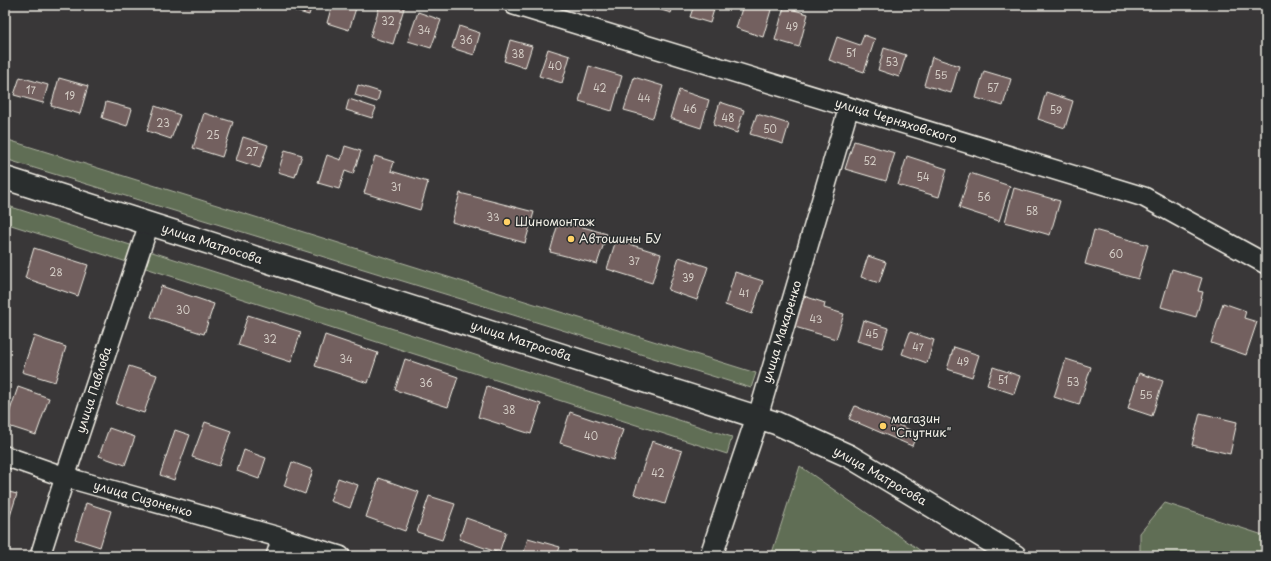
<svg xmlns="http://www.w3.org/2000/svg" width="1271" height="561" viewBox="0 0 1271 561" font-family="'Playpen Sans',sans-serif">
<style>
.green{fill:#616e55;stroke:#aab09e}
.building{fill:#73605e;stroke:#f4f1e8}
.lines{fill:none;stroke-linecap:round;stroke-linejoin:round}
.street-casing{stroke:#f4f1e8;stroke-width:22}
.secondary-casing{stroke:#f4f1e8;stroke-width:25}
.street{stroke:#2a2d2e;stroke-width:19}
.secondary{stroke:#2a2d2e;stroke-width:22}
.poi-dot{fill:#ffd166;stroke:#2a2d2e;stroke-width:1.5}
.labels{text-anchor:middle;stroke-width:3;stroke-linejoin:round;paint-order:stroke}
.number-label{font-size:10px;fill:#d4cdc6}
.street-label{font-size:12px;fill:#f4f1e8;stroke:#2a2d2e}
.poi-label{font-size:12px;fill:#f4f1e8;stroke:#2a2d2e;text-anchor:start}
</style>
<rect width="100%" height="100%" fill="#393738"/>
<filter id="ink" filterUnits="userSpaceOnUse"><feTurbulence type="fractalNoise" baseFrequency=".025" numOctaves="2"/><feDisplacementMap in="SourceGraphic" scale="8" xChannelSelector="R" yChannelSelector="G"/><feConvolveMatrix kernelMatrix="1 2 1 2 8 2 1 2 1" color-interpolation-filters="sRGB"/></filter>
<g filter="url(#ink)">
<path class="green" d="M5,139L756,373L751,388L5,159Z
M5,205L732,437L727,454L5,223Z
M800,466L928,556H771Z
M1165,503L1266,536V556H1140V533Z"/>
<path class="building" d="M297,5H312L309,15L295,11Z
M332,5H357L349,30L327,23Z
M380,5H405L393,44L370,37Z
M645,5H674L671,13Z
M694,5L715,6L710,23L690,17Z
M743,5H756L771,10L763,37L736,28Z
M784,7L808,14L799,47L775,40Z
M418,12L441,20L431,48L408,41Z
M459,26L480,33L474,55L452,48Z
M864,35L875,39L864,72L829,60L837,37L860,45Z
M510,40L532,46L525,68L504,61Z
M884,48L906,55L899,77L878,70Z
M548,49L570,56L562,83L539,76Z
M932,57L959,66L951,93L924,85Z
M589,66L622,76L612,111L579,101Z
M984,71L1011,79L1003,106L976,98Z
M20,77L48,85L43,103L14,95Z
M634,77L663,86L653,118L624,110Z
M59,78L88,86L80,114L51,106Z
M358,85L380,92L377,102L355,95Z
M679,90L709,100L701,128L670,118Z
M1046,92L1073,101L1065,128L1038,119Z
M349,99L376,108L372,118L346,110Z
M106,102L132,109L127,126L102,118Z
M720,102L744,110L737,133L713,125Z
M155,106L180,115L171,139L147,131Z
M204,113L233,122L222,157L193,148Z
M757,114L789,124L783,144L750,134Z
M243,137L268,145L260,168L236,160Z
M854,141L895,153L886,181L845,169Z
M345,146L361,151L353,174L345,171L339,189L318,183L327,155L341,160Z
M285,150L302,155L295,177L278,172Z
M375,156L394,162L391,171L428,182L420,210L364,193Z
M907,156L947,169L939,197L898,185Z
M970,173L1010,186L999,221L959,208Z
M1014,188L1060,201L1050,235L1005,222Z
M460,193L534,212L525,243L452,222Z
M559,220L607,234L597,264L550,252Z
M1094,230L1148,245L1138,279L1085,264Z
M616,240L661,254L652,283L607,269Z
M34,248L88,265L78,296L25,278Z
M868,256L886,262L879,283L861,277Z
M679,257L708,267L697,300L668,290Z
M1172,269L1202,278L1198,291L1203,292L1196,317L1161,307Z
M735,272L763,281L752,314L725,305Z
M161,286L214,304L204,334L151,317Z
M804,296L825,303L824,308L844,314L836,339L788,325L794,308L800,310Z
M1223,303L1246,311L1244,318L1257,322L1246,355L1211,343Z
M248,315L301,332L291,362L238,345Z
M863,320L888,328L882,348L857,341Z
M910,332L934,340L927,363L902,354Z
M325,335L378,353L368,383L315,366Z
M34,336L66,347L55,382L22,372Z
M954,347L979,355L972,377L947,369Z
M405,359L458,377L448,407L395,390Z
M1066,359L1091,367L1079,405L1054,397Z
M129,366L157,375L144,413L116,404Z
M993,367L1020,376L1014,394L987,385Z
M1139,373L1163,381L1152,416L1128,408Z
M487,386L541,404L531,434L478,417Z
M18,387L49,398L36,435L5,425Z
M855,406L917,433L912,446L849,419Z
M570,412L623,430L613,460L560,443Z
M1200,413L1237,422L1230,454L1192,445Z
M205,422L231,431L219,466L192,457Z
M109,428L135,437L125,465L99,456Z
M175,430L190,435L174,480L160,475Z
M652,441L682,451L665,504L634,494Z
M244,450L266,458L259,479L237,471Z
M292,462L313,470L305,494L284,486Z
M338,478L358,485L350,508L330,501Z
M379,478L419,492L405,531L366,517Z
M5,491L17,494L10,516L5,514Z
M429,496L455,504L442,540L417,532Z
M86,503L111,511L100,547L75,539Z
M466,518L506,532L499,553L459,539Z
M528,538L560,547L557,556H523Z
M208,550L228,556H206Z"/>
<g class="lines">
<g class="street-casing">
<path id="street" d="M514,5L1144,197L1266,264
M758,416L849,107
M5,456L65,477L282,538L340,556
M40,556L65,477L149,224
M276,556L282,538"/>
</g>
<g class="secondary-casing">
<path id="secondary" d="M5,178L776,423L849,456L1015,556
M711,556L758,416"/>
</g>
<use href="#street" class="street"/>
<use href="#secondary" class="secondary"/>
</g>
</g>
<g class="poi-dot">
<circle cx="507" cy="222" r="4"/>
<circle cx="571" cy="239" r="4"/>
<circle cx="883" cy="426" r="4"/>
</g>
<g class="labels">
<g class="number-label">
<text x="388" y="25">32</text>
<text x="792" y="31">49</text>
<text x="424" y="34">34</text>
<text x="466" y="44">36</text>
<text x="851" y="57">51</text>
<text x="518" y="58">38</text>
<text x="892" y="66">53</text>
<text x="555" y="70">40</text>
<text x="941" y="79">55</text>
<text x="600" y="92">42</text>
<text x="993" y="92">57</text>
<text x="31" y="94">17</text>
<text x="70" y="100">19</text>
<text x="644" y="102">44</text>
<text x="690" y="113">46</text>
<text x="1056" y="114">59</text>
<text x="728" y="122">48</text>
<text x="163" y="127">23</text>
<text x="770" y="133">50</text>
<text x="213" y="139">25</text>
<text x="252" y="156">27</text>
<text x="870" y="165">52</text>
<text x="923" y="181">54</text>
<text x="396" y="191">31</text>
<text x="984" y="201">56</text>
<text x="1032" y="215">58</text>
<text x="493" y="221">33</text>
<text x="1116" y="258">60</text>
<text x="634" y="265">37</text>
<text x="56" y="276">28</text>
<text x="688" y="282">39</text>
<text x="744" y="297">41</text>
<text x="183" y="314">30</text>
<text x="816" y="323">43</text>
<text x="872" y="338">45</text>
<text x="270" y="343">32</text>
<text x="918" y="351">47</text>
<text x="346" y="363">34</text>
<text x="963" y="366">49</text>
<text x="1003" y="384">51</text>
<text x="1073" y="386">53</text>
<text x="426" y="387">36</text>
<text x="1146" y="399">55</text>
<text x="509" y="414">38</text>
<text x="591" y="440">40</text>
<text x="658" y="477">42</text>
</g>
<g class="street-label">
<text transform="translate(896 121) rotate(17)" y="4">улица Черняховского</text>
<text transform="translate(212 244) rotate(18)" y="4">улица Матросова</text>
<text transform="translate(782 332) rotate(-73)" y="4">улица Макаренко</text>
<text transform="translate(521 341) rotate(18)" y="4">улица Матросова</text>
<text transform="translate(94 390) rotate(-72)" y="4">улица Павлова</text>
<text transform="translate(880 476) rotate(30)" y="4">улица Матросова</text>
<text transform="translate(143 499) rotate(16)" y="4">улица Сизоненко</text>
</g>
<g class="poi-label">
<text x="515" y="226">Шиномонтаж</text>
<text x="579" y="243">Автошины БУ</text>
<text x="891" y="423">магазин<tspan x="891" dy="14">"Спутник"</tspan></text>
</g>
</g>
<rect width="1271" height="561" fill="none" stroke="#2a2d2e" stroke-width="20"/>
<rect x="10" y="10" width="1251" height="541" fill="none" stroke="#f4f1e8" stroke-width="1.5" filter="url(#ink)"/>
</svg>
